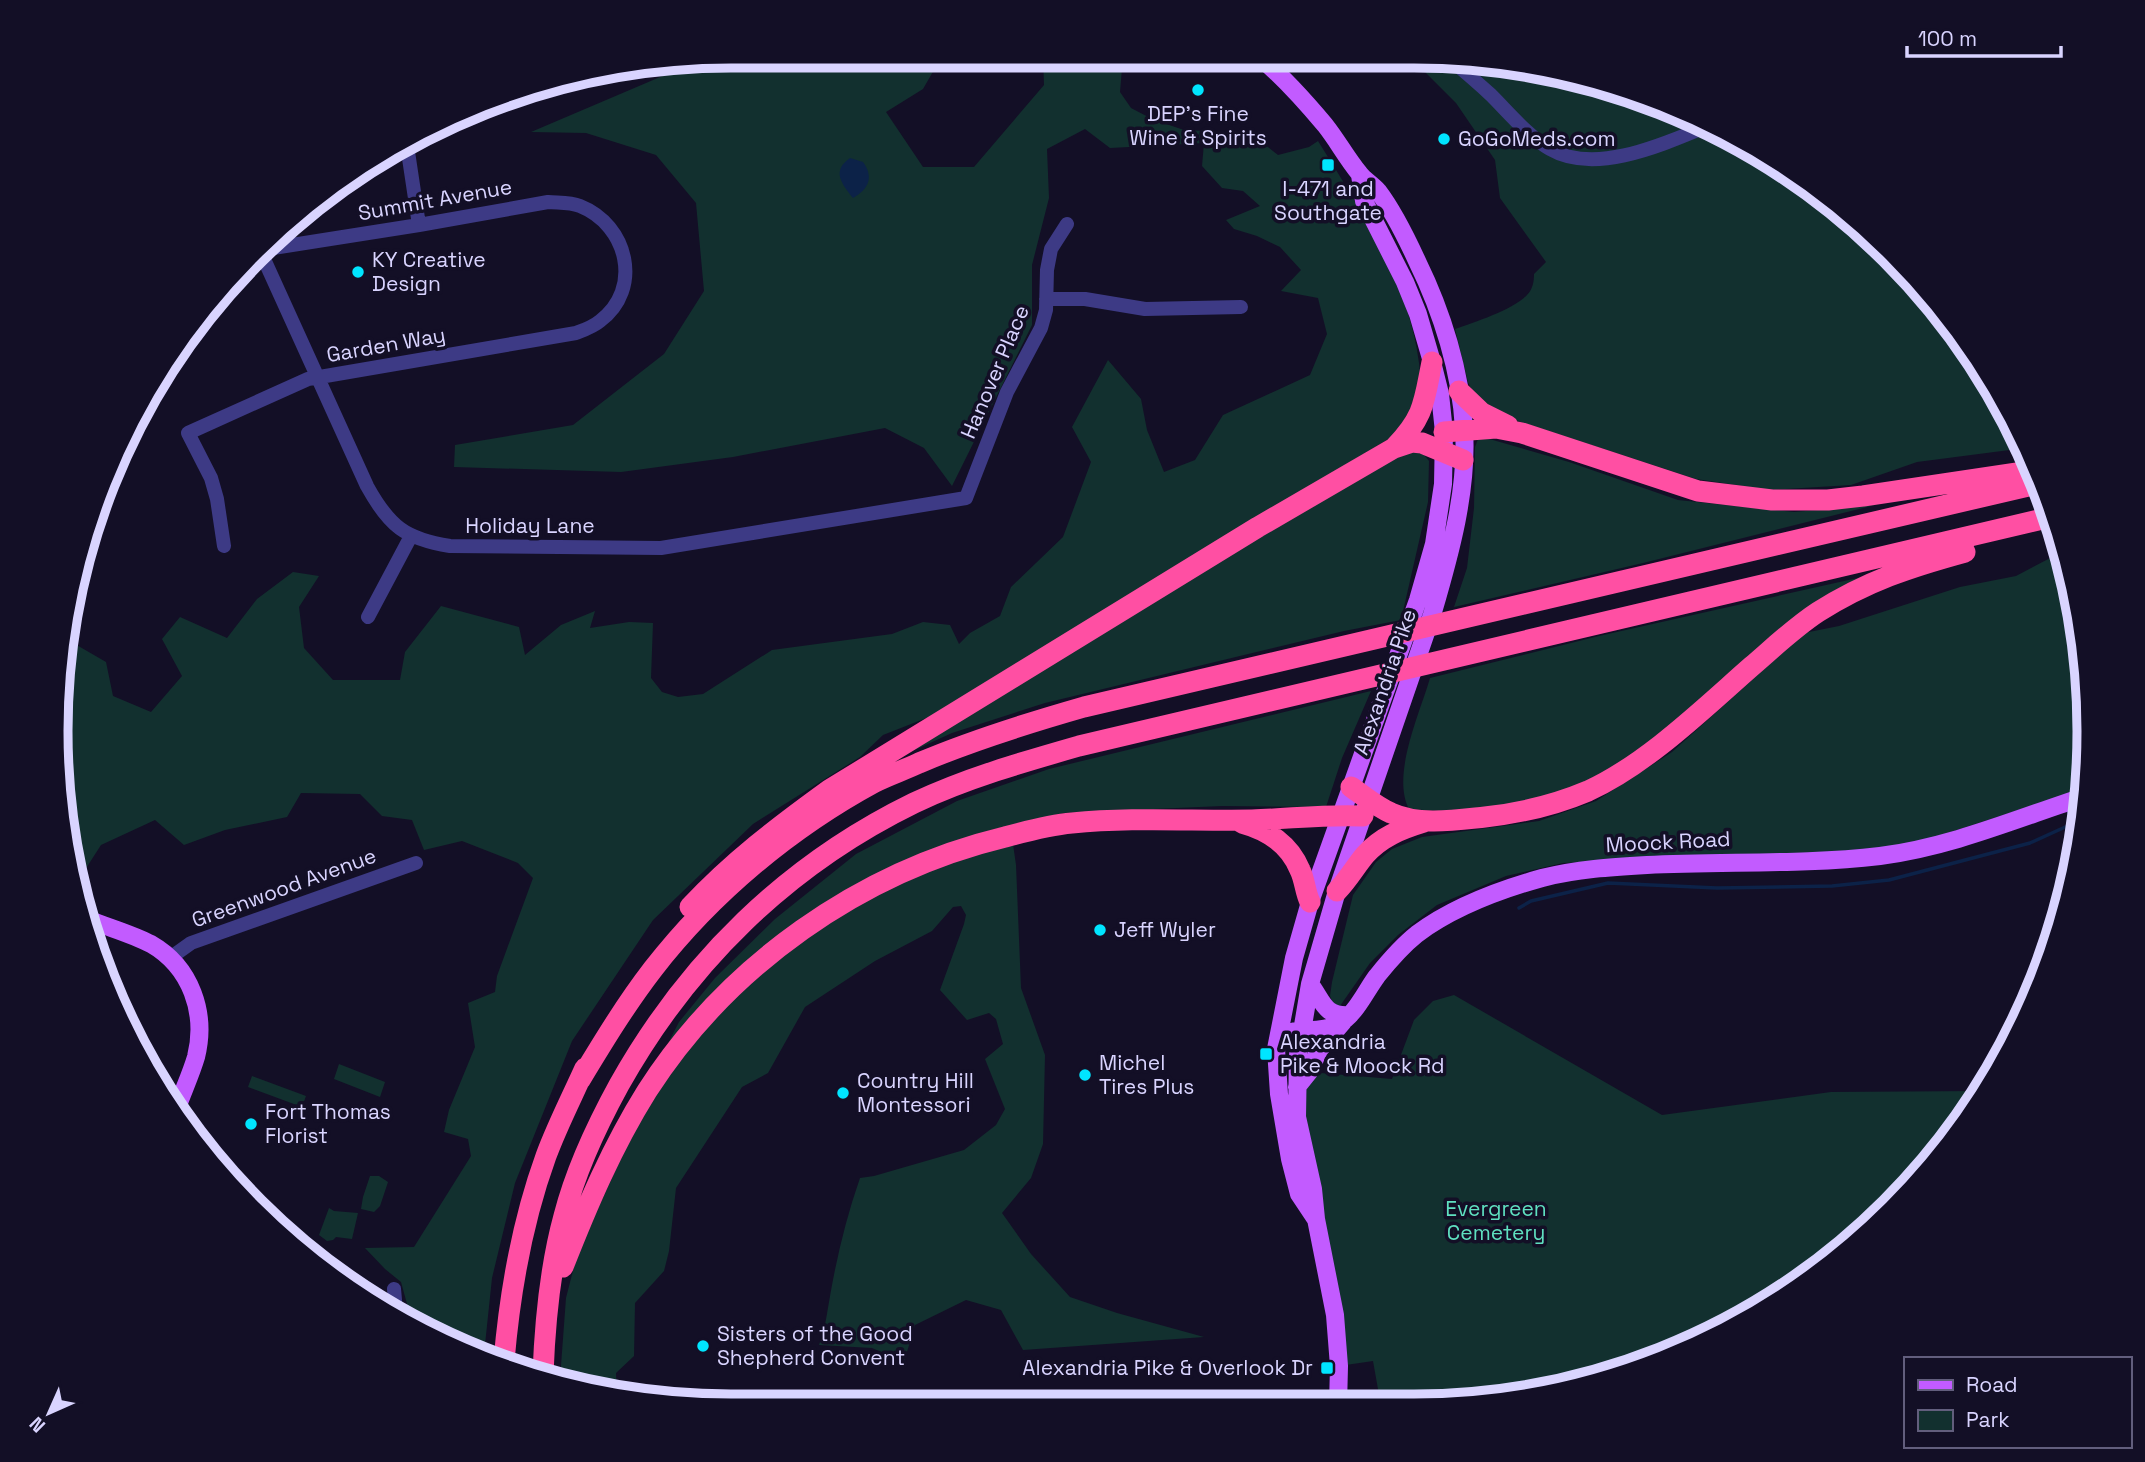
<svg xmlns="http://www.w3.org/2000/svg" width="2145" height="1462" viewBox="0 0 2145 1462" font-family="'Space Grotesk',sans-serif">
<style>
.green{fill:#12302f}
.water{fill:#0c2248}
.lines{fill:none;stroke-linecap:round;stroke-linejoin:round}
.stream{stroke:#0c2248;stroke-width:3.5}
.minor{stroke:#3d3a85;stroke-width:14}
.major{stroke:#c25bff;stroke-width:18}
.highway{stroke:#ff4fa3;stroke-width:21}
.poi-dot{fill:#00e5ff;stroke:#130f26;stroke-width:2.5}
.labels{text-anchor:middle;stroke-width:7;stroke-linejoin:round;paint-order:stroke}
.poi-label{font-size:21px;fill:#d9d4ff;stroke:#130f26;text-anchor:start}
.street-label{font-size:21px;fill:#d9d4ff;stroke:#130f26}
.park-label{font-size:21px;fill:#5fe0c0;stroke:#130f26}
.rim{fill:none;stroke:#d9d4ff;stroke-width:9}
</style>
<rect width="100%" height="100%" fill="#130f26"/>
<path class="green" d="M731,56H942L923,89L886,112L923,167H974L1044,85L1043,56H1123L1120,92L1131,108L1154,120L1184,130L1250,133L1278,155L1309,147L1318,141C1360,209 1409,282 1419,363C1420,376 1422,387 1419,400C1415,413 1399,428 1390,438L929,717L883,735L860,757L753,824L653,920L572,1041L515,1183L492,1278L484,1354L432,1336L412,1322L401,1282L385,1269L365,1248L414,1247L471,1156L468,1139L444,1132L449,1110L475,1047L468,1003L495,992L497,976L533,878L518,863L462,841L424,850L412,820L382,816L360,794L301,793L287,817L225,830L184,845L155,820L101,845L83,873L71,868L69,863L57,686L68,640L106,662L113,696L151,712L182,676L162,639L180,617L227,638L257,599L293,572L319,576L299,607L304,648L333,680H400L405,652L441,606L519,627L525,655L561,625L595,611L590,628L629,622L653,623L651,678L662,692L678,697L703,694L772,650L892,634L923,622L950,625L959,644L970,633L1000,616L1011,587L1063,537L1091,462L1072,427L1108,360L1141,399L1147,430L1164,472L1195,460L1223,415L1310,375L1327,334L1318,298L1281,291L1301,270L1280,247L1257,236L1234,229L1226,220L1260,206L1243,191L1222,188L1202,166L1204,143L1110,148L1085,129L1047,149L1049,198L1032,265V325L952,486L924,448L885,428L733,457L621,472L454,467L455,445L573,425L664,354L704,291L696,203L656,155L586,133L531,132L686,66L688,63Z
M1409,56L1545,69L1713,126L1891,253L1975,356L2025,448L1917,462L1851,485L1770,490L1696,479L1493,413L1475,399L1468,382L1455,329C1475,322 1513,310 1527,295C1533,289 1534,281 1534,274L1546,262L1500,198L1495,160L1456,103Z
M1486,438L1569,462L1678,500L1794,512L1875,505L1643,563L1454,607L1467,568L1474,508L1475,447L1478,439Z
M1406,451H1421L1429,461L1428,502L1401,620L1344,631L1045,703L952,733L875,768L938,728Z
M2061,550L2076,599L2089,731L2083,789L1932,838L1859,854L1688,857L1563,863L1506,876L1437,905L1398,935L1370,963L1340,1006L1334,1005L1330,996L1332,982L1353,895L1376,862L1392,849L1422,837L1539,821L1596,801L1672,752L1804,633L1839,626L1960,587L2016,576L2054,556Z
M1871,575L1634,756L1589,783L1523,805L1439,811L1409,809C1391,775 1420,713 1430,678L1599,636Z
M1371,691L1342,758L1326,807L1222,806L1063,813L991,830L889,867L663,1053L679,1022L715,978L775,919L856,854L957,801L1049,769Z
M1013,844L1016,865L1021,988L1045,1055L1043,1144L1031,1178L1002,1213L1031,1254L1070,1297L1117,1313L1204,1337L1023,1350L1001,1310L966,1300L915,1325L904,1362L872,1348L819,1345C825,1329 826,1319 829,1302C836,1260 846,1218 860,1178L874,1176L964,1150L996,1125L1005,1109L985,1059L1003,1044L996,1019L989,1013L967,1020L940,990L964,924L966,915L961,906L953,907L932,931L875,961L805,1007L768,1073L742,1087L676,1188L669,1251L664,1271L635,1303L634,1356L616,1373L617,1395L600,1393L560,1379L566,1298L578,1251L638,1122L685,1050L759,972L823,924L895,884L949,861Z
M1454,995L1662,1115L1831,1092L1983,1091L1975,1106L1892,1208L1789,1292L1673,1354L1546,1393L1414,1406H1381L1373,1361L1339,1366L1297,1117L1309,1072L1392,1079L1414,1020L1433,1001Z
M339,1064L385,1082L380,1097L334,1079Z
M252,1076L306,1096L302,1107L248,1087Z
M370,1176H379L388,1182L380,1206L374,1212L361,1209L363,1197Z
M329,1208L334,1211L358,1213L352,1239L336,1237L333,1240L327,1241L319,1235Z"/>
<path class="water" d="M850,158L863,162C874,177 869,189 853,198C842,184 831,171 850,158Z"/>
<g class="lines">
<path class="stream" d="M1519,908L1531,901L1608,883L1717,888L1832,886L1889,880L2030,843L2074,823"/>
<path class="minor" d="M1451,60C1464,71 1478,83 1491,95C1509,113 1528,136 1550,149C1596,176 1666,143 1710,125
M407,145L419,225
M263,257L367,486C389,526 405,539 450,546L661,548L966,498L1007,392L1041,328L1046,310L1047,270L1051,249L1067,224
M1046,299H1085L1145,309L1241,307
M224,546L217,499L211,478L188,433L308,379L576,333C584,330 593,327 600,321C643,289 628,225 580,206C570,202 559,203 548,202L419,225L273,248
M368,617L411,536
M2070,801L2080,827
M170,958L191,943L416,863
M394,1289L396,1311"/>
<path class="major" d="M1258,56C1283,76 1304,100 1325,125C1337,140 1346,157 1359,173C1364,180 1372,184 1378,191C1394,212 1406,237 1417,261C1442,312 1461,372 1464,429C1468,490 1450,554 1433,612L1337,891L1310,984L1298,1055L1297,1117L1313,1189L1316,1219L1335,1315L1339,1366L1338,1406
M90,920C110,928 132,934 151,944C191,967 207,1013 196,1057C191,1074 183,1091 177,1108
M1310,984C1323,1001 1324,1017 1350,1015
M1291,1032C1306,1029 1323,1032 1337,1025C1355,1016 1365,992 1377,976C1389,961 1402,946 1417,934C1453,907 1499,890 1542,878C1577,869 1612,867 1647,865C1724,861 1803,865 1880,856C1950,847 2016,819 2083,797
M1297,1087L1309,1072L1319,1050L1343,1022
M1315,1218L1299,1194L1290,1159L1279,1094L1276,1049L1294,958L1310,902L1418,600L1434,544L1443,484L1444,432L1440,394L1432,362L1418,314L1405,282L1364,201L1360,175"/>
<path class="highway" d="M1459,391L1482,413L1508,426
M1444,432L1496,428L1522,433L1698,491L1772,500H1828L1863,496L2036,470
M1395,447C1425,416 1424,401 1432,362
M1351,787C1364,796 1377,807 1391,813C1419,826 1456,820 1485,817C1521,813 1555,805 1588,791C1647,764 1704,708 1752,666C1774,647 1795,627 1818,612C1867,581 1910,567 1965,552
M1242,823C1268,830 1290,845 1300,870C1305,880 1305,892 1310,902
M1337,891C1348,880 1355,867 1365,855C1381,837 1401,829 1424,822
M690,907C733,861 778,827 829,790L1258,527L1394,448L1412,442L1422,443L1463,460
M580,1080C603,1042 626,1004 653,969C712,893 790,828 875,782C889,775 904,770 919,763C973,740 1028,723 1084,707L2041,483
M563,1267C587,1206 612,1147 647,1091C728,965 860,872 1005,837C1027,831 1050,825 1072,823C1132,817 1192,821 1252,820C1289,819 1326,814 1363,816
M504,1361C510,1291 522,1222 546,1156C557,1126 572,1097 585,1068
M543,1374C545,1321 550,1267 564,1216C576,1169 596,1127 619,1085C688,962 787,865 914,803C967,778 1023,762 1079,746L2051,517"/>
</g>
<g class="poi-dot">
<circle cx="1198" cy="90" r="7"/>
<circle cx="1444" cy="139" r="7"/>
<rect x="1321" y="158" width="14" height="14" rx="3.5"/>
<circle cx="358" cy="272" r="7"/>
<circle cx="1100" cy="930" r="7"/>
<rect x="1259" y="1047" width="14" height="14" rx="3.5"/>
<circle cx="1085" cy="1075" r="7"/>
<circle cx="843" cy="1093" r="7"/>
<circle cx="251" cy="1124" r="7"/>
<circle cx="703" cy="1346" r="7"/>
<rect x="1320" y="1361" width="14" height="14" rx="3.5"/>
</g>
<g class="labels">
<g class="poi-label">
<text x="1198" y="121" text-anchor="middle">DEP's Fine<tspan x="1198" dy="24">Wine &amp; Spirits</tspan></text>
<text x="1458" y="146">GoGoMeds.com</text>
<text x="1328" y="196" text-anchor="middle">I-471 and<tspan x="1328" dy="24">Southgate</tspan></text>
<text x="372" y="267">KY Creative<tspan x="372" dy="24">Design</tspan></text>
<text x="1114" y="937">Jeff Wyler</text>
<text x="1280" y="1049">Alexandria<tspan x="1280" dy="24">Pike &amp; Moock Rd</tspan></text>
<text x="1099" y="1070">Michel<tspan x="1099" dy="24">Tires Plus</tspan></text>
<text x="857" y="1088">Country Hill<tspan x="857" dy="24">Montessori</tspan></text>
<text x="265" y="1119">Fort Thomas<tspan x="265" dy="24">Florist</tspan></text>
<text x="717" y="1341">Sisters of the Good<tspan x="717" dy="24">Shepherd Convent</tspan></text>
<text x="1313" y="1375" text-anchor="end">Alexandria Pike &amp; Overlook Dr</text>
</g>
<g class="street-label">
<text transform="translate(435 200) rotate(-10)" y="7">Summit Avenue</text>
<text transform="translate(386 345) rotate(-10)" y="7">Garden Way</text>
<text transform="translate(995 372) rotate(-67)" y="7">Hanover Place</text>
<text x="530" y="533">Holiday Lane</text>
<text transform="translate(1385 682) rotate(-71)" y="7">Alexandria Pike</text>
<text transform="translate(1668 842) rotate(-3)" y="7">Moock Road</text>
<text transform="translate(284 888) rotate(-20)" y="7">Greenwood Avenue</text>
</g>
<g class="park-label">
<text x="1496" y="1216">Evergreen<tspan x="1496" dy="24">Cemetery</tspan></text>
</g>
</g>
<path d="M0 0H2145V1462H0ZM731 68H1414A663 663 0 0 1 2077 731V731A663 663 0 0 1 1414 1394H731A663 663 0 0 1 68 731V731A663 663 0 0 1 731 68Z" fill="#130f26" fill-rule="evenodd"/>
<path class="rim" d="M731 68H1414A663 663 0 0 1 2077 731V731A663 663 0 0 1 1414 1394H731A663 663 0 0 1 68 731V731A663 663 0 0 1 731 68Z"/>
<rect x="1904" y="1357" width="228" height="91" fill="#130f26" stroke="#625e7d" stroke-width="2"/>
<rect x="1918" y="1380" width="35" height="10" fill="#c25bff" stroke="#625e7d" stroke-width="2"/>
<text x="1966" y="1392" font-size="21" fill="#d9d4ff">Road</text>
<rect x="1918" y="1410" width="35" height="21" fill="#12302f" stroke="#625e7d" stroke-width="2"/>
<text x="1966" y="1427" font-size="21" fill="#d9d4ff">Park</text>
<g transform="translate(49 1413) rotate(225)" stroke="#130f26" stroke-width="5" paint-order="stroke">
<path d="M0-5L12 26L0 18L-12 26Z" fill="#d9d4ff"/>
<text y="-10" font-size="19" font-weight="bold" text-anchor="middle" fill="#d9d4ff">N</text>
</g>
<path d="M1907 46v10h154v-10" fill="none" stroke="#d9d4ff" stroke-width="3.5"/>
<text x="1918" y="46" font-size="21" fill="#d9d4ff" stroke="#130f26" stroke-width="5" paint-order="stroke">100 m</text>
</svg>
